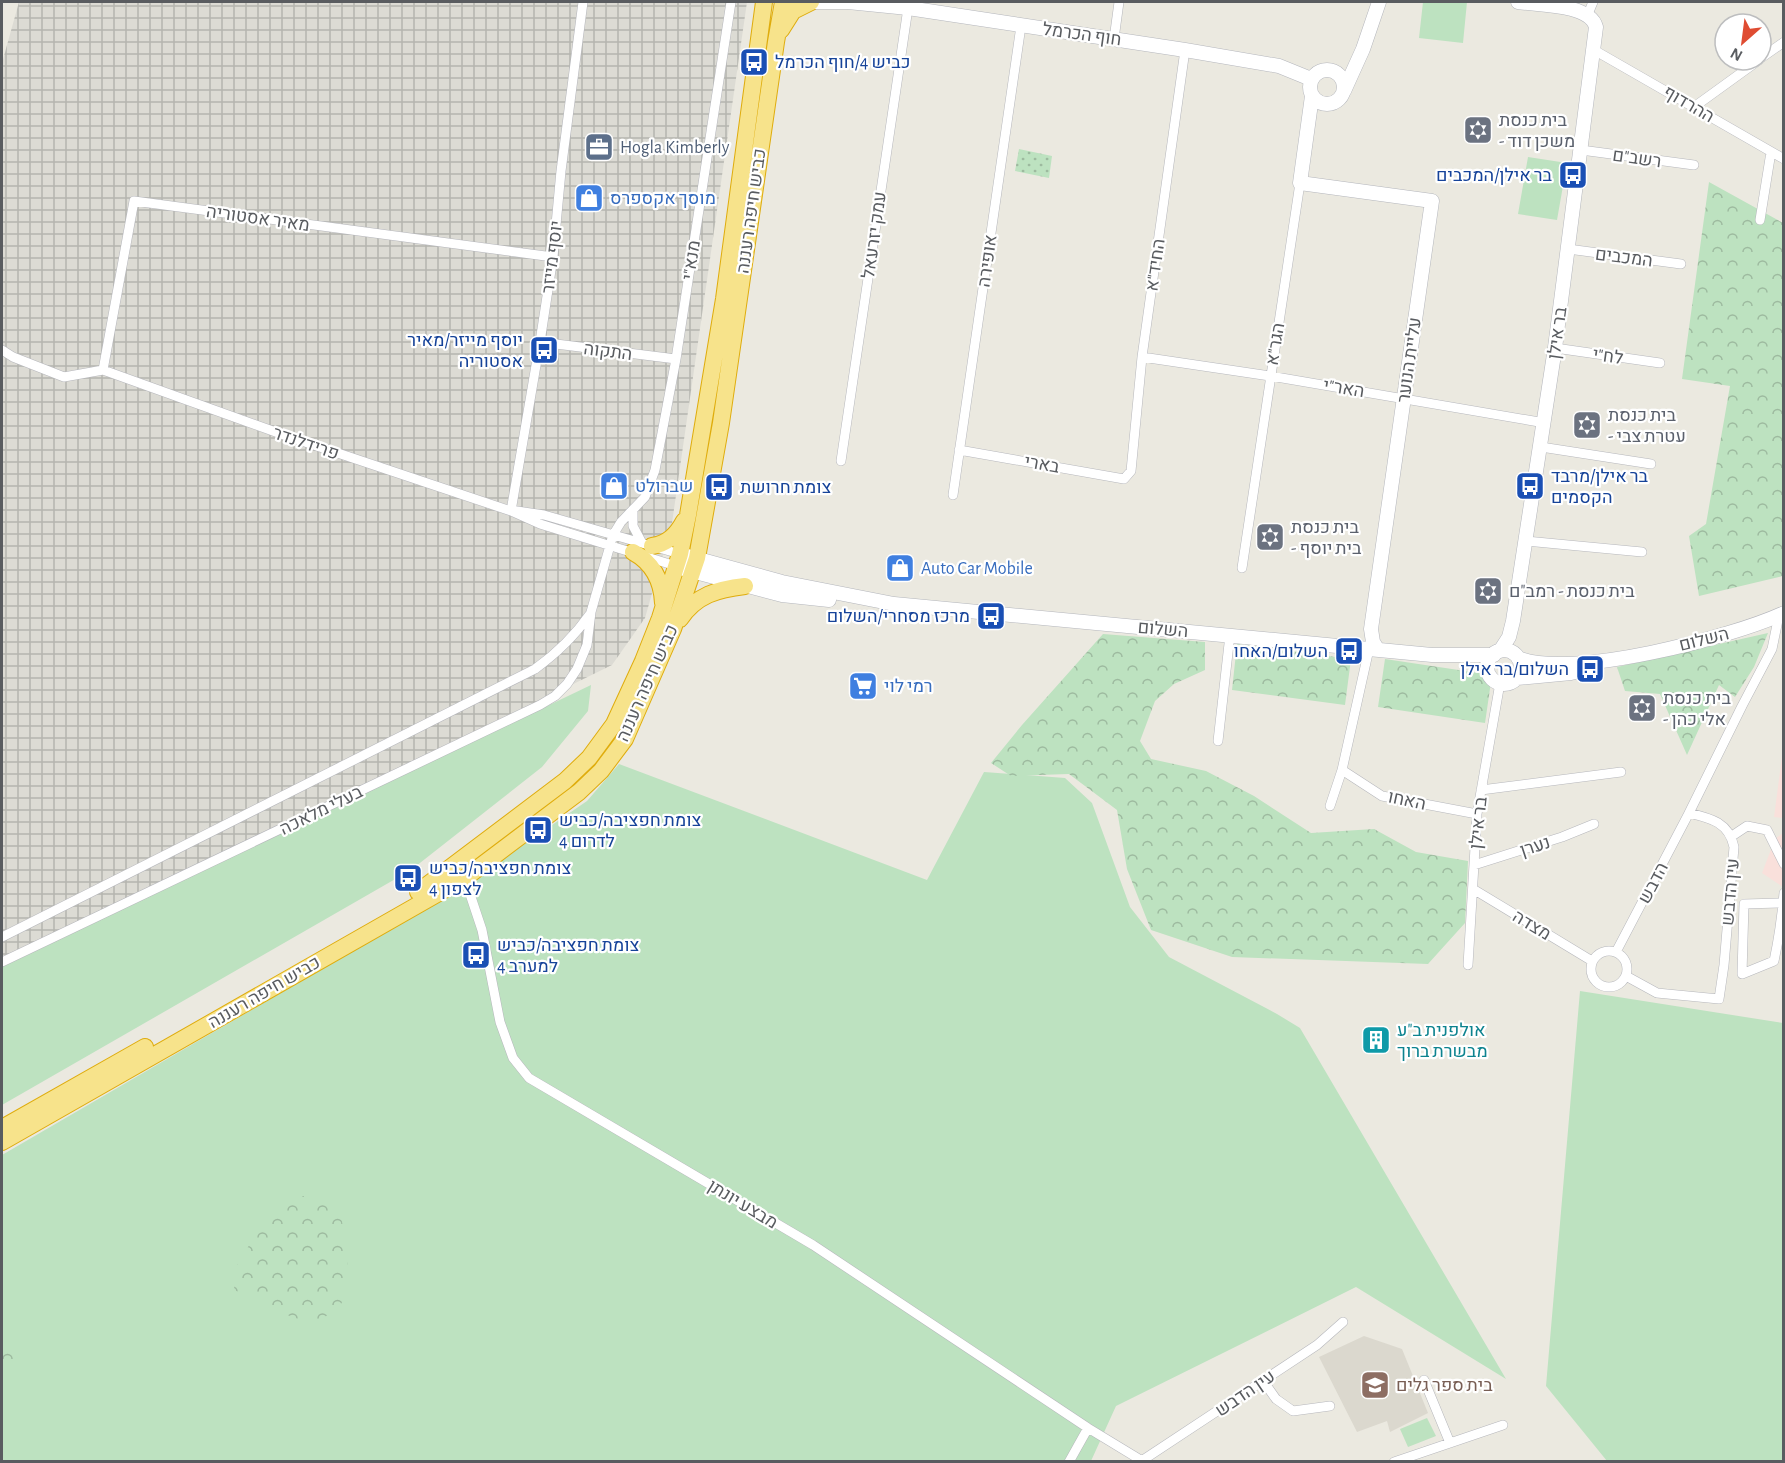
<svg xmlns="http://www.w3.org/2000/svg" width="1785" height="1463" viewBox="0 0 1785 1463" font-family="'Alegreya Sans',Heebo,sans-serif">
<style>
.industrial{fill:url(#industrial-grid)}
.education{fill:#dbd8ce}
.medical{fill:#f9e0db}
.grass{fill:#bde2c0}
.forest{fill:url(#forest-crowns)}
.park{fill:url(#park-dots)}
.lines{fill:none;stroke-linecap:round;stroke-linejoin:round}
.street-casing{stroke:#b6b7bc;stroke-width:10}
.secondary-casing{stroke:#b4b6bc;stroke-width:15}
.highway-casing{stroke:#dfac0c;stroke-width:18}
.street{stroke:#fff;stroke-width:9}
.secondary{stroke:#fff;stroke-width:14}
.highway{stroke:#f7e38b;stroke-width:16}
.labels{text-anchor:middle;stroke-width:4.5;stroke-linejoin:round;paint-order:stroke}
.street-label{font-size:18px;fill:#595c60;stroke:#fff}
.transit-label{font-size:18px;fill:#164399;stroke:#fff;text-anchor:start}
.worship-label{font-size:18px;fill:#5b616d;stroke:#fff;text-anchor:start}
.service-label{font-size:18px;fill:#4e5e75;stroke:#fff;text-anchor:start}
.shop-label{font-size:18px;fill:#366cbe;stroke:#fff;text-anchor:start}
.culture-label{font-size:18px;fill:#0d838f;stroke:#fff;text-anchor:start}
.education-label{font-size:18px;fill:#785e54;stroke:#fff;text-anchor:start}
</style>
<defs>
<pattern id="industrial-grid" width="8" height="8" patternUnits="userSpaceOnUse" patternTransform="scale(1.5)"><rect width="8" height="8" fill="#dcdbd4"/><path d="M0 4h8M4 0v8" fill="none" stroke="#b5b5af"/></pattern>
<pattern id="forest-crowns" width="20" height="18" patternUnits="userSpaceOnUse" patternTransform="scale(1.5)"><rect width="20" height="18" fill="#bde2c0"/><path d="M2 6a3 3 0 1 1 6 0M12 15a3 3 0 1 1 6 0" fill="none" stroke="#9dba9f"/></pattern>
<pattern id="park-dots" width="8" height="8" patternUnits="userSpaceOnUse" patternTransform="scale(1.5)"><rect width="8" height="8" fill="#bde2c0"/><path d="M2 2h.1M6 6h.1" fill="none" stroke="#9dba9f" stroke-width="1.8" stroke-linecap="round"/></pattern>
</defs>
<rect width="100%" height="100%" fill="#ebe9e0"/>
<path class="industrial" d="M19,2H747L672,523L645,618L612,665L2,964V63Z"/>
<path class="education" d="M1364,1336L1402,1349L1428,1413L1390,1432L1387,1421L1357,1432L1319,1357Z"/>
<path class="medical" d="M1783,749L1784,818H1783L1774,817Z
M1783,827V887L1762,873L1775,839L1783,833Z"/>
<path class="grass" d="M1423,2H1467L1463,43L1419,38Z
M1528,157L1567,163L1557,220L1518,214Z
M591,685L588,711L542,767L411,870L2,1105V967Z
M619,764L927,880L984,772L1065,778L1092,803L1130,907L1169,957L1277,1014L1300,1028L1506,1379L1356,1287L1116,1406L1091,1461H2V1155L456,891L587,801Z
M1580,991L1783,1023V1461H1607L1546,1386Z
M1427,1418L1436,1436L1408,1447L1400,1429Z"/>
<path class="forest" d="M1709,182L1783,223V576L1699,596L1689,536L1706,524L1730,386L1682,379Z
M1768,633L1754,667L1735,697L1719,685L1687,755L1660,694L1625,691L1617,667Z
M1103,634L1205,642V670L1174,684L1155,701L1140,741L1151,759L1206,771L1254,796L1311,833L1374,829L1416,852L1468,861L1465,923L1428,964L1232,957L1151,930L1127,869L1117,810L1069,774L1011,776L991,763L1022,725Z
M1237,644L1351,659L1345,705L1232,690Z
M1385,659L1492,675L1485,723L1378,707Z
M304,1196C314,1198 327,1198 335,1205C346,1215 352,1286 344,1299C337,1313 321,1321 306,1321C297,1321 246,1296 234,1290L236,1267L251,1242L288,1199Z
M2,1330L17,1356L8,1374L2,1377Z"/>
<path class="park" d="M1019,149L1052,156L1049,178L1015,171Z"/>
<g class="lines">
<g class="street-casing">
<path id="street" d="M1588,14L1593,2
M1114,39L1119,2
M1594,50L1784,159
M1761,58L1784,42
M1694,107L1759,60
M1581,150L1694,165
M1760,220L1771,152
M1568,249L1681,264
M540,342L676,359
M1555,348L1660,363
M2,350L13,357L64,377L103,370
M1142,357L1270,376L1545,423
M103,370L284,435L511,511L540,524L676,566
M103,370L134,201L553,257
M1541,447L1651,464
M959,450L1124,479L1131,471L1142,357L1185,50
M841,461L908,8L911,2
M953,495L1021,26
M511,511L540,342L553,257L561,171L583,2
M517,511L544,515L680,554
M633,511V526L642,543
M1526,541L1642,552
M1242,568L1300,183
M1218,741L1230,635
M1342,770L1382,796L1477,814
M1481,790L1621,772
M1330,806L1342,770L1369,649
M1732,836L1747,826L1767,830L1784,864
M1474,865L1562,837L1594,824
M464,876L482,930L500,1022L513,1058L529,1078L813,1245L1088,1428L1144,1462
M1473,889L1592,961
M1783,903L1744,904L1742,974L1774,961C1779,938 1782,916 1784,893
M2,937L535,669C557,653 574,637 590,614
M1591 969a18 18 0 1 1 36 0a18 18 0 1 1-36 0Z
M1616,952L1689,813
M2,962L540,705L555,696L567,684L577,669L587,645L591,612L613,535L621,522L645,497L655,470L676,359L731,2
M1468,965L1477,814L1500,683
M1626,976L1657,993L1719,999L1724,965L1734,847C1729,822 1710,818 1689,813L1742,706L1772,649L1779,615
M1424,1380L1450,1443
M1264,1382L1276,1399L1293,1411L1330,1406
M1143,1460L1317,1345L1343,1322
M1069,1462L1088,1428
M1394,1462L1503,1425"/>
</g>
<g class="secondary-casing">
<path id="secondary" d="M804,2H849
M848,2L908,8L1185,50L1279,66L1311,79
M1310 87a17 17 0 1 1 34 0a17 17 0 1 1-34 0Z
M1344,91L1363,49L1379,2
M1312,96L1300,183L1432,201L1371,629L1373,642L1378,650
M680,554L782,582L894,604L1432,655H1494
M684,569L782,595L829,600
M1487 667a17 17 0 1 1 34 0a17 17 0 1 1-34 0Z
M1500,651L1509,637L1513,621L1555,348L1596,27C1590,4 1539,5 1518,2
M1518,658C1570,680 1732,637 1784,613
M1517,678L1571,673L1592,668"/>
</g>
<g class="highway-casing">
<path id="highway" d="M781,30L793,11L811,2
M652,546C668,544 677,534 684,521
M633,552C653,563 662,580 663,603
M680,619C696,595 718,589 745,586
M418,892L565,781L589,758L614,724L643,661L660,618L680,554L688,515L724,299L764,2
M2,1128L145,1047
M2,1142L465,878L579,792L601,771L625,739L673,629L697,558L721,423L776,42L783,2"/>
</g>
<use href="#street" class="street"/>
<use href="#secondary" class="secondary"/>
<use href="#highway" class="highway"/>
</g>
<defs>
<g id="bus-square" transform="scale(1.5)"><rect x="-9" y="-9" width="18" height="18" rx="4" fill="#1a4fb4" stroke="#fff"/><path d="M-5-6H5V4H4V6H2V4H-2V6H-4V4H-5ZM-3.5-4V0h7V-4ZM-3.5 1.2v1.5H-2V1.2ZM2 1.2v1.5H3.5V1.2Z" fill="#fff"/></g>
<g id="synagogue-square" transform="scale(1.5)"><rect x="-9" y="-9" width="18" height="18" rx="4" fill="#6b7280" stroke="#fff"/><path d="M0-6.5L5.6 3.2H-5.6ZM0 6.5L5.6-3.2H-5.6Z" fill="#fff"/></g>
<g id="office-square" transform="scale(1.5)"><rect x="-9" y="-9" width="18" height="18" rx="4" fill="#5c6f8a" stroke="#fff"/><path d="M-6-3h4V-5.5h4V-3h4V5H-6ZM-1-4.5V-3h2v-1.5ZM-6 0V1H6V0Z" fill="#fff"/></g>
<g id="shop-square" transform="scale(1.5)"><rect x="-9" y="-9" width="18" height="18" rx="4" fill="#3f7fe0" stroke="#fff"/><path d="M-5-2.5h2.3a2.7 3.5 0 0 1 5.4 0H5L5.5 6h-11ZM-1.5-2.5h3a1.5 2.3 0 0 0-3 0Z" fill="#fff"/></g>
<g id="supermarket-square" transform="scale(1.5)"><rect x="-9" y="-9" width="18" height="18" rx="4" fill="#3f7fe0" stroke="#fff"/><path d="M-6-5.5h2.5l.6 2H6L4.5 2H-2.5L-4.4-4H-6ZM-1.5 3.2a1.3 1.3 0 1 0 .1 0ZM3 3.2a1.3 1.3 0 1 0 .1 0Z" fill="#fff"/></g>
<g id="building-square" transform="scale(1.5)"><rect x="-9" y="-9" width="18" height="18" rx="4" fill="#0f9aa8" stroke="#fff"/><path d="M-4-6H4V6H1V3H-1V6H-4ZM-2.5-4.3h1.7v1.8h-1.7ZM.8-4.3h1.7v1.8H.8ZM-2.5-1h1.7V.8h-1.7ZM.8-1h1.7V.8H.8Z" fill="#fff"/></g>
<g id="school-square" transform="scale(1.5)"><rect x="-9" y="-9" width="18" height="18" rx="4" fill="#8d6e63" stroke="#fff"/><path d="M0-5L7-2L0 1L-7-2ZM-4 1L0 2.5L4 1V4Q0 6-4 4Z" fill="#fff"/></g>
</defs>
<g fill-rule="evenodd">
<use href="#bus-square" x="754" y="62"/>
<use href="#synagogue-square" x="1478" y="130"/>
<use href="#office-square" x="599" y="147"/>
<use href="#bus-square" x="1573" y="175"/>
<use href="#shop-square" x="589" y="198"/>
<use href="#bus-square" x="544" y="350"/>
<use href="#synagogue-square" x="1587" y="425"/>
<use href="#shop-square" x="614" y="486"/>
<use href="#bus-square" x="1530" y="486"/>
<use href="#bus-square" x="719" y="487"/>
<use href="#synagogue-square" x="1270" y="537"/>
<use href="#shop-square" x="900" y="568"/>
<use href="#synagogue-square" x="1488" y="591"/>
<use href="#bus-square" x="991" y="616"/>
<use href="#bus-square" x="1349" y="651"/>
<use href="#bus-square" x="1590" y="669"/>
<use href="#supermarket-square" x="863" y="686"/>
<use href="#synagogue-square" x="1642" y="708"/>
<use href="#bus-square" x="538" y="830"/>
<use href="#bus-square" x="408" y="878"/>
<use href="#bus-square" x="476" y="955"/>
<use href="#building-square" x="1376" y="1040"/>
<use href="#school-square" x="1375" y="1385"/>
</g>
<g class="labels">
<g class="street-label">
<text transform="translate(1082 34) rotate(8)" y="6">חוף הכרמל</text>
<text transform="translate(1689 104) rotate(30)" y="6">ההרדוף</text>
<text transform="translate(1637 158) rotate(8)" y="6">רשב"ם</text>
<text transform="translate(751 211) rotate(-82)" y="6">כביש חיפה רעננה</text>
<text transform="translate(258 218) rotate(8)" y="6">מאיר אסטוריה</text>
<text transform="translate(874 235) rotate(-82)" y="6">עמק יזרעאל</text>
<text transform="translate(552 257) rotate(-83)" y="6">יוסף מייזר</text>
<text transform="translate(1624 257) rotate(7)" y="6">המכבים</text>
<text transform="translate(691 260) rotate(-81)" y="6">מנא"י</text>
<text transform="translate(987 261) rotate(-82)" y="6">אופירה</text>
<text transform="translate(1155 265) rotate(-82)" y="6">החיד"א</text>
<text transform="translate(1557 333) rotate(-82)" y="6">בר אילן</text>
<text transform="translate(1275 344) rotate(-81)" y="6">הגר"א</text>
<text transform="translate(608 351) rotate(7)" y="6">התקוה</text>
<text transform="translate(1608 356) rotate(8)" y="6">לח"י</text>
<text transform="translate(1409 360) rotate(-82)" y="6">עליית הנוער</text>
<text transform="translate(1344 388) rotate(9)" y="6">האר"י</text>
<text transform="translate(306 443) rotate(19)" y="6">פרידלנדר</text>
<text transform="translate(1042 464) rotate(10)" y="6">בארי</text>
<text transform="translate(1163 629) rotate(5)" y="6">השלום</text>
<text transform="translate(1704 639) rotate(-14)" y="6">השלום</text>
<text transform="translate(647 683) rotate(-66)" y="6">כביש חיפה רעננה</text>
<text transform="translate(1407 800) rotate(12)" y="6">האחו</text>
<text transform="translate(321 810) rotate(-26)" y="6">בעלי מלאכה</text>
<text transform="translate(1478 823) rotate(-84)" y="6">בר אילן</text>
<text transform="translate(1535 846) rotate(-18)" y="6">נערן</text>
<text transform="translate(1653 883) rotate(-62)" y="6">הדבש</text>
<text transform="translate(1730 892) rotate(-85)" y="6">עין הדבש</text>
<text transform="translate(1532 925) rotate(31)" y="6">מצדה</text>
<text transform="translate(264 992) rotate(-30)" y="6">כביש חיפה רעננה</text>
<text transform="translate(743 1204) rotate(31)" y="6">מבצע יונתן</text>
<text transform="translate(1245 1393) rotate(-34)" y="6">עין הדבש</text>
</g>
<g class="transit-label">
<text x="775" y="68">כביש 4/חוף הכרמל</text>
<text x="1552" y="181" text-anchor="end">בר אילן/המכבים</text>
<text x="523" y="346" text-anchor="end">יוסף מייזר/מאיר<tspan x="523" dy="21">אסטוריה</tspan></text>
<text x="1551" y="482">בר אילן/מרבד<tspan x="1551" dy="21">הקסמים</tspan></text>
<text x="740" y="493">צומת חרושת</text>
<text x="970" y="622" text-anchor="end">מרכז מסחרי/השלום</text>
<text x="1328" y="657" text-anchor="end">השלום/האחו</text>
<text x="1569" y="675" text-anchor="end">השלום/בר אילן</text>
<text x="559" y="826">צומת חפציבה/כביש<tspan x="559" dy="21">4 לדרום</tspan></text>
<text x="429" y="874">צומת חפציבה/כביש<tspan x="429" dy="21">4 לצפון</tspan></text>
<text x="497" y="951">צומת חפציבה/כביש<tspan x="497" dy="21">4 למערב</tspan></text>
</g>
<g class="worship-label">
<text x="1499" y="126">בית כנסת<tspan x="1499" dy="21">- משכן דוד</tspan></text>
<text x="1608" y="421">בית כנסת<tspan x="1608" dy="21">- עטרת צבי</tspan></text>
<text x="1291" y="533">בית כנסת<tspan x="1291" dy="21">- בית יוסף</tspan></text>
<text x="1509" y="597">בית כנסת - רמב"ם</text>
<text x="1663" y="704">בית כנסת<tspan x="1663" dy="21">- אלי כהן</tspan></text>
</g>
<g class="service-label">
<text x="620" y="153">Hogla Kimberly</text>
</g>
<g class="shop-label">
<text x="610" y="204">מוסך אקספרס</text>
<text x="635" y="492">שברולט</text>
<text x="921" y="574">Auto Car Mobile</text>
<text x="884" y="692">רמי לוי</text>
</g>
<g class="culture-label">
<text x="1397" y="1036">אולפנית ב"ע<tspan x="1397" dy="21">מבשרת ברוך</tspan></text>
</g>
<g class="education-label">
<text x="1396" y="1391">בית ספר גלים</text>
</g>
</g>
<rect width="1785" height="1463" fill="none" stroke="#595c60" stroke-width="6"/>
<g transform="translate(1743 42) rotate(208)"><circle r="28" fill="#ffffff" stroke="#bdbebf" stroke-width="1.5"/>
<path d="M0-4.5L10 22L0 15L-10 22Z" fill="#df4c32"/>
<text y="-9" font-size="16" font-weight="bold" text-anchor="middle" fill="#595c60">N</text>
</g>
</svg>
